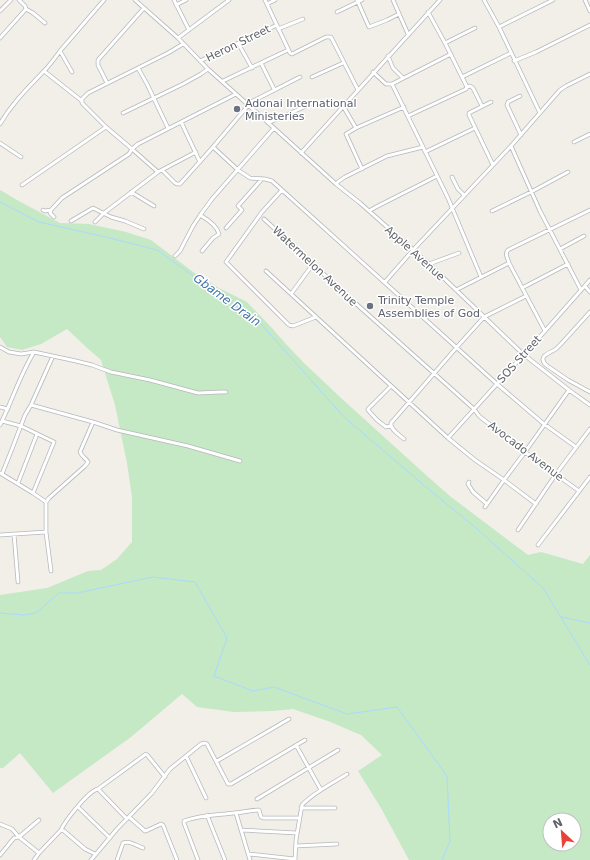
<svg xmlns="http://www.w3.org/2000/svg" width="590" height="860" viewBox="0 0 590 860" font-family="'DejaVu Sans',sans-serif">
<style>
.green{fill:#c5e8c5;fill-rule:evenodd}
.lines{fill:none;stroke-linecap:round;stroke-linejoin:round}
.stream{stroke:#aadaff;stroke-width:1}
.minor-casing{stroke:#b5b8bc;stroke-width:4.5}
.minor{stroke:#fff;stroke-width:3}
.worship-dot{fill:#6b7280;stroke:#fff;stroke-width:1.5}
.labels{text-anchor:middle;stroke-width:3;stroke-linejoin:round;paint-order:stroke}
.street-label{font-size:11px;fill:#5f6368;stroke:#fff}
.worship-label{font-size:11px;fill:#5b616d;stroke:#fff;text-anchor:start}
.water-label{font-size:12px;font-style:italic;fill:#4174aa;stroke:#fff}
</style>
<rect width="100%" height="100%" fill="#f1efe8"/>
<path class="green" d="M0,190L17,200L60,223L89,224L126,232L151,240L193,272L219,288L247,302L271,327L285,343L305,364L341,398L426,475L451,497L528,555L541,552L583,564L590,555V860H409L381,808L358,771L382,755L361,735L328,721L293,709L272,711L234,712L197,707L182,694L131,737L53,793L20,753L3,768H0V595L47,588L88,571L101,570L117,559L132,542V497L127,463L115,405L101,360L85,346L67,329L41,344L22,350L7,347L0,337ZM550,820H574V844H550Z"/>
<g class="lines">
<path class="stream" d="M0,202L39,222L110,238L157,250L261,324L344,417L426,487L476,528L543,588L590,665
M0,613L24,615L36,613L59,593H77L153,577L195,582L227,638L214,676L253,691L274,687L347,714L397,707L447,776L450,841L442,860
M561,617L590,623"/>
<g class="minor-casing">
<path id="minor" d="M135,0L178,38L208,69L236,94L274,128L212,199L201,214L193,226L180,251L175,256
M174,0L189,30
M265,0L290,53L292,54L326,37H331L358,90
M357,0L369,27L387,20L399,14
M393,0L408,34
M484,0L499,27L540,113
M585,0L590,11
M267,4L275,0
M176,5L186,0
M26,9L33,13L45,23
M0,11L11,0
M337,12L362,0
M428,12L445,43L462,77L511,53
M499,27L553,0
M278,29L303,19
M0,38L26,9L25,6L19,0
M178,38L229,0
M238,43L252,68
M445,43L475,28
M183,44L168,53L88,93L82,99V103L106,127L132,149L138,144L236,94
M388,56L393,68L403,78
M200,61L277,25
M514,61L536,52L590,25
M261,63L274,89
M138,68L147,84L168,128
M44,71L82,101
M72,72L60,51L104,0
M373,72L386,84H392L451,54
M312,77L343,63
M223,81L288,50
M107,83L98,65V60L144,8
M392,84L448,198L481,277
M467,87L470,86L473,88L482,106
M520,96L508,102L507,105L521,135
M491,102L469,113V115L493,165
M343,106L356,128
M123,113L183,84L201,74L208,69
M408,116L466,89L467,87L462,77
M181,122L200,162
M268,123L313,103
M0,124C12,103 28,88 44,71C50,65 55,58 60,51
M274,128L336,184
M574,142L590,134
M0,143L21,157
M511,146L540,211L581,290
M213,147L238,170L250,178L265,179L272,181L497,384L544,424L576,447
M423,147L387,156L345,177L339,181L336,184L360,203L429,264L523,354L569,390L590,405
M425,152L475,128
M301,153L440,0
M362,169L346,134L356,128L404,107
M162,170L175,183L177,184H180L213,147L251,102L300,77
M452,177L458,189L464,195
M22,185L106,127
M282,190L262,212L226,262L289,325L293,326L316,317
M131,192L154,206
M43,210L45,211L51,210L62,198L129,154L132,149L158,172L196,152
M51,210L50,213L54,217
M369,211L376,207L437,176
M492,211L531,192L568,172
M200,215C207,219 217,225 219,234L213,238L202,251
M264,219L344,293L474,409L479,416L525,452L579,491
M71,221L93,208L111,217L125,221L144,229
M95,222L104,213L158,172
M226,228L242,210L238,206L262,179
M560,249L584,236
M429,264L459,253
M266,271L448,438L475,460L504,480L525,452L569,390
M385,282L413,250L511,146L560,90L566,86L590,74
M585,286L590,292
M522,288L568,264
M456,290L509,263
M291,294L313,264
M590,312L561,344C560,345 557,348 556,349C550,353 537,356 546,365L568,380L590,392
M545,331L509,263C508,258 504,254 508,250L590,210
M0,347L9,352L21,354L34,352L76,361L92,365L111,372L150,380L198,393L221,392H226
M31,405L93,422L117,430L188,446L240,461
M0,407L8,409
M2,421L21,426L54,442L33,493
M0,425C12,401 20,375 34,352
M391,426L386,427L377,420L368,410V409L391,386
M448,438L545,331L590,280
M404,439C400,435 390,430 391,423L457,347L484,317L526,296
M0,473L33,493L46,502
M2,474L12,449L25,415L31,405L53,356
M469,482L468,484L473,492L487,504
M18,483L37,434
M485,507L504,480L536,504
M518,530L556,474L590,429
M14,534L18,582
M0,535L46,532
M538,545L590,477
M51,571L46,532V502L49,498L85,466L88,462C86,458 82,457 80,452L93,422
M296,745L321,790
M186,756L206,798
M217,761L289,719
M98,789L146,754L148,756L165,777
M257,799L338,750
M78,807L110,838
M301,808H335
M236,813L250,860
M207,815L225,860
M129,817L145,831L148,830L161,824L163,825L177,860
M0,824L12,829L19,837L39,820
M61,830C65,821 88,791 98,789L127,819
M241,830L297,833
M296,846L337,844
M249,854L295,859
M0,855L14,838L19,837L39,853
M34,860L39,853L61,830L64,831L85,849L95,854
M91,860L117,829L152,793L170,769L201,744L205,743L207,744L228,784H231L305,740
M117,860L123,843C129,840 137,846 143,848
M198,860L184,823V821C200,815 217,815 234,813C242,813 250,810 259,810L261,817L263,818H299
M295,860L296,840L302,805C314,792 332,784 347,774"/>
</g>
<use href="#minor" class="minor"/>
</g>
<g class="worship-dot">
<circle cx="237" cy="109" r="4"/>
<circle cx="370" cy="306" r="4"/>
</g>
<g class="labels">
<g class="street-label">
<text transform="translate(238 43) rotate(-26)" y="4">Heron Street</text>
<text transform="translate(415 253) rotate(42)" y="4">Apple Avenue</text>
<text transform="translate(315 266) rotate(43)" y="4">Watermelon Avenue</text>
<text transform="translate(519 359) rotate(-48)" y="4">SOS Street</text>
<text transform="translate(526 451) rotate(37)" y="4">Avocado Avenue</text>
</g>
<g class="worship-label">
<text x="245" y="107">Adonai International<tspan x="245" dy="13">Ministeries</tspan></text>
<text x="378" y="304">Trinity Temple<tspan x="378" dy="13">Assemblies of God</tspan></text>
</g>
<g class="water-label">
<text transform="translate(227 300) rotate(36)" y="4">Gbame Drain</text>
</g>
</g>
<g transform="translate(562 832) rotate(334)"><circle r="19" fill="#ffffff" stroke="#bfc1c3"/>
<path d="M0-3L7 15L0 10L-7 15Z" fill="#ea4335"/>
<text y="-6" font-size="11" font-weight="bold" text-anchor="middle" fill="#5f6368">N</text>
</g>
</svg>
